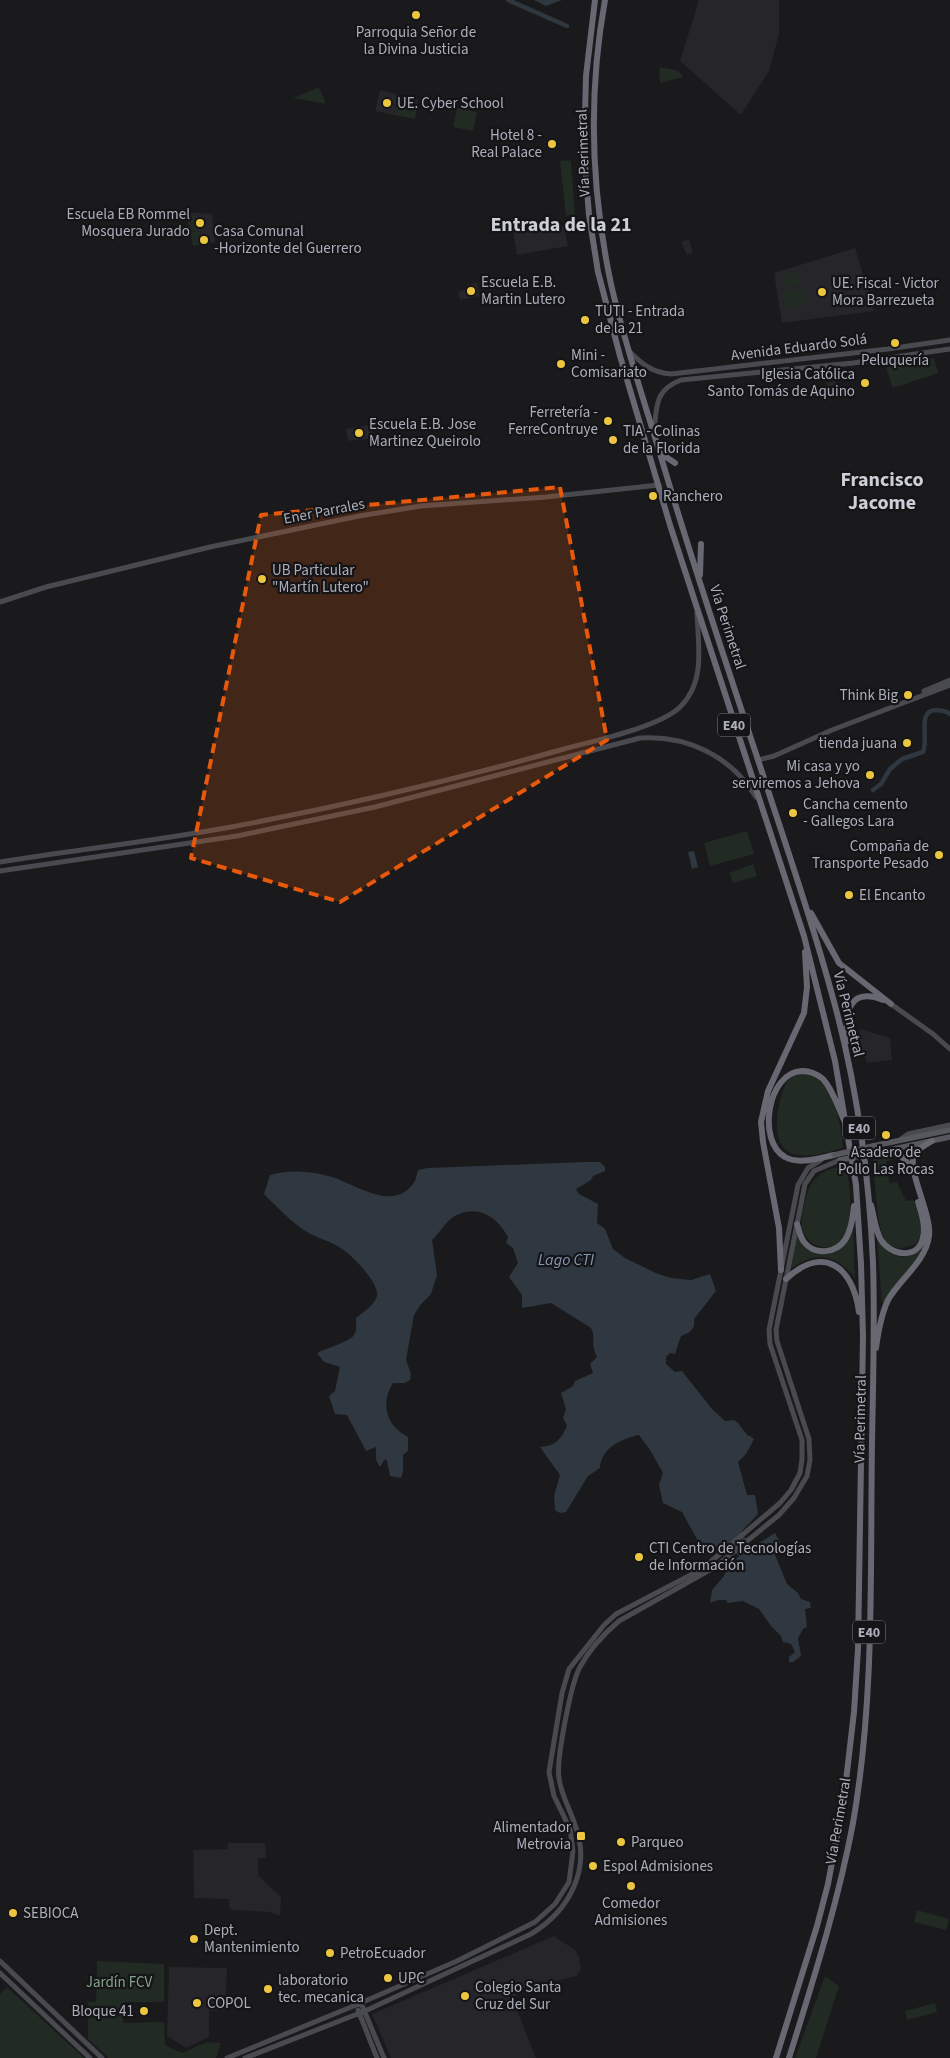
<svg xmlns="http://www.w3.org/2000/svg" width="950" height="2058" viewBox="0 0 950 2058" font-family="'Source Sans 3',sans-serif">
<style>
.built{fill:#262529}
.green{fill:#212a23}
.water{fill:#2f3740}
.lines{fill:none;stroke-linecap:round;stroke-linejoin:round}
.canal{stroke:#2f3740;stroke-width:4.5}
.secondary{stroke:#494a50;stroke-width:5}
.primary{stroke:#57585f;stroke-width:5.5}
.highway{stroke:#676871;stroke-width:6}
.primary-bridge{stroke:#57585f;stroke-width:5.5}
.marked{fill:#e8590c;fill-opacity:0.2;stroke:#e8590c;stroke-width:4;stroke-dasharray:10 6;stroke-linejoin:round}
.poi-dot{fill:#edc640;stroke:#151417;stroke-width:2}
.labels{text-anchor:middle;stroke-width:4.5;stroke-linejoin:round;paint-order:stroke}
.shield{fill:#151417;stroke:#7f808a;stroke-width:1}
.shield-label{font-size:14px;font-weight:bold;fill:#acafbb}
.poi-label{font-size:15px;fill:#acafbb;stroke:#151417;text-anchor:start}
.street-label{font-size:15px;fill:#acafbb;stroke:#151417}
.park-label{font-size:15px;fill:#84a58a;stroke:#151417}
.water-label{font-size:16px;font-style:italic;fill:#8599b4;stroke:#151417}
.district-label{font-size:20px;font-weight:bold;fill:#cdcfd7;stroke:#151417}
</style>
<rect width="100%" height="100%" fill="#1a191c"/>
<path class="built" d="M699,0H779V34L769,71L741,115L680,61Z
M380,90L398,95L394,115L375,111Z
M185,212L212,214L215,242L207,243L206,237L201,238L200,231L190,232Z
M564,226L568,246L517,255L513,231Z
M689,239L693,253L687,255L681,242Z
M855,248L874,311L782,323L774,273Z
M477,283L480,296L460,300L458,292L467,289V285Z
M836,381L838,394L829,396L826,383Z
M371,425L373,438L348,441L346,429Z
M267,574L270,582L257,584L254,575Z
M860,1029L890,1038L892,1060L867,1063L864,1054L858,1048Z
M228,1843H265L266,1858H258V1875L281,1897L280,1916L270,1912L232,1910L229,1907V1899L194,1898L193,1850L228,1849Z
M554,1936L575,1950L579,1957L581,1969L577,1976L526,1988L518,1992L513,2000L536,2058H391L372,2014Z
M169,1967L227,1968L225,2010L209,2011V2037L186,2048L167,2036Z"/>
<path class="green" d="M659,67C668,69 680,68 683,77L660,83Z
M319,87L326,104L293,98Z
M398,96L418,100L415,119L394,115Z
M457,108L477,112L473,131L453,127Z
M566,160L571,161L575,214L566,216L560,161Z
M198,214L199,230L190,231L189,215Z
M200,231L201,244L193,246L190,232Z
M798,270L802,283L783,289L779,276Z
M802,287L807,304L785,309L781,294Z
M934,358L938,373L893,388L885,365Z
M747,831L754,854L710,866L704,843Z
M753,864L757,876L733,883L729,873Z
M804,1073C834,1079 841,1122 843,1148C810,1158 774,1166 777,1118C779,1101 782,1088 792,1074Z
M889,1155L891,1160L886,1161L888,1169L886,1171L890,1183L897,1182L906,1201L914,1200L922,1229L917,1243C907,1248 893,1252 885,1241C877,1229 874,1173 873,1157Z
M847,1165C849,1187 854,1212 846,1233C838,1254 810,1251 803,1231C799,1222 803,1210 805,1201C812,1175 821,1170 847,1165Z
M853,1227L855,1278C836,1254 816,1250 791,1269L796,1234L802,1242L818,1252C836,1246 848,1247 853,1227Z
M877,1237C881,1248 893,1259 906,1256C912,1254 919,1248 924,1244L921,1252L882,1304Z
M917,1910L949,1919L946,1930L914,1922Z
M97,1961L164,1964V2002H124L123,2023L164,2022L165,2045L182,2053L207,2042L221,2043L216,2058H109L88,2039V2002H96Z
M825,1976L839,1986L816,2058H795Z
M7,1987L84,2058H0V1994Z
M935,2003L937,2012L907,2020L905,2011Z"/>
<path class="water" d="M534,0H562L546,6Z
M694,851L698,867L692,869L688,852Z
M585,1162H600L605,1167V1171L593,1176L591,1180L576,1189L579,1194L598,1204L597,1223L605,1229L613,1249L625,1258L658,1274L671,1278L691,1280L710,1274L716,1291L694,1319V1326L690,1332L681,1336L675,1354L670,1353L666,1357V1364L675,1372L682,1371L712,1409L725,1421L734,1420L738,1423L748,1436H750L754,1439L746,1454L738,1462L747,1495H755L758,1514L741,1532L752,1547L775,1533L780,1542L776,1550L775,1555L787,1584L798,1593L801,1599L810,1602L811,1608L805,1609L807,1627L803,1629L798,1638L801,1656L793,1662H789V1657L795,1652L791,1644L783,1642L781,1636L771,1626L759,1609L743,1601L728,1603L726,1600H718L710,1603L712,1590L724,1576L728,1566L739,1556L725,1544L713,1549L704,1543L698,1541L682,1512L663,1503L659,1485L663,1473L650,1450L639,1435C621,1439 601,1448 600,1468L588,1476L566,1512L560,1513L555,1510L554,1496L560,1475L540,1447C556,1446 561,1439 567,1426L563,1418L566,1409L561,1393L573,1386L575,1381L593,1373L590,1364L597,1357C590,1343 596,1338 591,1328L551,1303L522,1308V1295L509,1277L518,1263L513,1248L506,1243L508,1237C497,1216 476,1203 453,1217C446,1222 439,1233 432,1240L437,1275L431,1294L421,1304L414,1315L406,1360L411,1374L410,1380L405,1383H393C380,1403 386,1426 408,1437V1451L403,1455V1472L401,1478L390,1476L387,1461L385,1459L380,1467L376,1460V1447L366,1451L347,1415L335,1414L329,1396L335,1391L340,1367L324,1362L317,1353C325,1349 351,1341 354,1335C357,1331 356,1323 356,1318C363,1312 374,1306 377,1296C379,1283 355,1259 345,1251C334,1242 319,1239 307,1232C291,1222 277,1207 264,1194L270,1175C292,1169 314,1171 335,1178C357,1186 393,1211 413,1184C416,1180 417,1174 418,1170L428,1168Z"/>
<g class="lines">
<path class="canal" d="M508,0L567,26
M873,790L881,784L890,769L902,759L923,752C929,737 917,712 935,710C940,710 946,711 950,714"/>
<path class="secondary" d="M629,351C641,363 652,373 671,374L888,349L950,340
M654,432C657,407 654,390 681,380L853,363L950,349
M0,602L46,587L210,547L359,516L421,506L546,497L659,485
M924,691L950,680
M758,760L774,756L832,730L950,685
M0,862C77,850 154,841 231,827C343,806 454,780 564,749C593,741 660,727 680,707C706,682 698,645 697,612
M0,871L237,836L375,807L640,738C687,735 731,756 756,797
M891,1004L933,1034L950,1049
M901,1139L908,1134L950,1125
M0,1961L102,2058
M0,1973L90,2058
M361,2003L384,2058
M358,2010L377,2058
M227,2058L356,2005L457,1961L535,1922L555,1904L569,1882L573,1851L570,1829L554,1796L549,1772L562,1693L569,1669L604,1625L616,1614L702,1569L780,1503L791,1490L800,1473L802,1459V1440L770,1344L769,1330L798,1185L808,1168L821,1160
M245,2058L365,2011L531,1934C569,1911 592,1869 575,1825C570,1809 561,1795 559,1778C556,1760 571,1683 580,1667C589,1650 605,1633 619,1621L715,1567L779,1515L794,1498L807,1476L810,1460L809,1439L777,1341L776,1330L805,1184L814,1171L840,1160"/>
<path class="primary" d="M873,1146L950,1130
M875,1153L950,1137"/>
<path class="highway" d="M595,0L586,76L584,152L589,215L598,272L620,356L670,525L804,936L835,1061L856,1185L861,1264L863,1336L858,1649L854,1712L844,1798L828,1884L817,1926L776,2058
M605,0C588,94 591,190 611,284C625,346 646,406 664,467C694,568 728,669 761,769C785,843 811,917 831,991C856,1079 869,1172 873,1263C875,1323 873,1383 872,1443C870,1569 875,1698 853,1823C838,1903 813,1981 789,2058
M660,453L675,463
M700,575L701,544
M811,913L839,963L891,1004
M847,1041C845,1014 848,986 883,1000
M883,1152C899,1153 907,1157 911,1172
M834,1155C819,1158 799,1165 785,1157C757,1142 767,1072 802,1071C809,1071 817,1074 823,1079C833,1090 838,1107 844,1120
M871,1205C874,1216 875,1230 881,1240C891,1256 919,1260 923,1237C926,1226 921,1212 918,1202
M797,1224C799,1230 800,1237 804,1242C815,1256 836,1253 845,1240C851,1231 853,1217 854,1206
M781,1270L779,1228L763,1142L761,1122L768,1091L804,1013L807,987L805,952
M786,1279C824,1244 853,1267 859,1312
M876,1348C878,1333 881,1315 888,1300C900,1279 926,1261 929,1236C932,1215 907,1170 914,1155C918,1148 925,1145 932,1141"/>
<path class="primary-bridge" d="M834,1155L873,1146
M840,1160L875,1153"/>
</g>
<path class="marked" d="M560,487L607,740L340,902L191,858L261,515Z"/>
<g class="poi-dot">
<circle cx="416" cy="15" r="5"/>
<circle cx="387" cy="103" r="5"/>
<circle cx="552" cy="144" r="5"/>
<circle cx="200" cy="223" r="5"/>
<circle cx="204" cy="240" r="5"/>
<circle cx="471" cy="291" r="5"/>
<circle cx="822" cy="292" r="5"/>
<circle cx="585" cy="320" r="5"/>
<circle cx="895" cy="343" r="5"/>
<circle cx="561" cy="364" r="5"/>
<circle cx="865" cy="383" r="5"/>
<circle cx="608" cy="421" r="5"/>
<circle cx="359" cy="433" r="5"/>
<circle cx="613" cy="440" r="5"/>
<circle cx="653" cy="496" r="5"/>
<circle cx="262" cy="579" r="5"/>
<circle cx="908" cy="695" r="5"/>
<circle cx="907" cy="743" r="5"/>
<circle cx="870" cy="775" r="5"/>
<circle cx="793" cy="813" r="5"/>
<circle cx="939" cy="855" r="5"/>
<circle cx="849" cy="895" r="5"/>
<circle cx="886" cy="1135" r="5"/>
<circle cx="639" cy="1557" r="5"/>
<rect x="576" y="1831" width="10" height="10" rx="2.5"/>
<circle cx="621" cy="1842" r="5"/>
<circle cx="593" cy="1866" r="5"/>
<circle cx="631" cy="1886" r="5"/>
<circle cx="13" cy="1913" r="5"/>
<circle cx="194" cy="1939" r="5"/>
<circle cx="330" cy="1953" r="5"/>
<circle cx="388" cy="1978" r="5"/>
<circle cx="268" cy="1989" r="5"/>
<circle cx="465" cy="1996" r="5"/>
<circle cx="197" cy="2003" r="5"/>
<circle cx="144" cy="2011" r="5"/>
</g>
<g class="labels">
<g class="shield">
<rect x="718" y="713.5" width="32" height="23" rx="4"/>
<rect x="843" y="1116.5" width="32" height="23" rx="4"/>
<rect x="853" y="1620.5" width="32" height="23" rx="4"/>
</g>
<g class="shield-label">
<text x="734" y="730">E40</text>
<text x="859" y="1133">E40</text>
<text x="869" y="1637">E40</text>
</g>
<g class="poi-label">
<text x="416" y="37" text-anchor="middle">Parroquia Señor de<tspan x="416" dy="17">la Divina Justicia</tspan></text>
<text x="397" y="108">UE. Cyber School</text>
<text x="542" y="140" text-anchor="end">Hotel 8 -<tspan x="542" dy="17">Real Palace</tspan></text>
<text x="190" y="219" text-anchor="end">Escuela EB Rommel<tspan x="190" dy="17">Mosquera Jurado</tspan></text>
<text x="214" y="236">Casa Comunal<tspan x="214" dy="17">-Horizonte del Guerrero</tspan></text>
<text x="481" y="287">Escuela E.B.<tspan x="481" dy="17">Martin Lutero</tspan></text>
<text x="832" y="288">UE. Fiscal - Victor<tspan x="832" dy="17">Mora Barrezueta</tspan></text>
<text x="595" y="316">TUTI - Entrada<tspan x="595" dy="17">de la 21</tspan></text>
<text x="571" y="360">Mini -<tspan x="571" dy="17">Comisariato</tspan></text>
<text x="895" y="365" text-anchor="middle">Peluquería</text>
<text x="855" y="379" text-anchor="end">Iglesia Católica<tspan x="855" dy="17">Santo Tomás de Aquino</tspan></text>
<text x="598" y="417" text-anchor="end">Ferretería -<tspan x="598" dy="17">FerreContruye</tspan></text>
<text x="369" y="429">Escuela E.B. Jose<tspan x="369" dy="17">Martinez Queirolo</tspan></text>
<text x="623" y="436">TIA - Colinas<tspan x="623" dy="17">de la Florida</tspan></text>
<text x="663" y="501">Ranchero</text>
<text x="272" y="575">UB Particular<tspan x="272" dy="17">"Martín Lutero"</tspan></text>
<text x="898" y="700" text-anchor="end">Think Big</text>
<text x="897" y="748" text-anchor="end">tienda juana</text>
<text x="860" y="771" text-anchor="end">Mi casa y yo<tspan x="860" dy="17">serviremos a Jehova</tspan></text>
<text x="803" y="809">Cancha cemento<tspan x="803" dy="17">- Gallegos Lara</tspan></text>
<text x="929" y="851" text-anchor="end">Compaña de<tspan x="929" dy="17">Transporte Pesado</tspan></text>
<text x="859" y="900">El Encanto</text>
<text x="886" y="1157" text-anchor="middle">Asadero de<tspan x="886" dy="17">Pollo Las Rocas</tspan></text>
<text x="649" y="1553">CTI Centro de Tecnologías<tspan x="649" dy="17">de Información</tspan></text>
<text x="571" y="1832" text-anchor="end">Alimentador<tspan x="571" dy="17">Metrovia</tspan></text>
<text x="631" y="1847">Parqueo</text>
<text x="603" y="1871">Espol Admisiones</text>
<text x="631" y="1908" text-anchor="middle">Comedor<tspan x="631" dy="17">Admisiones</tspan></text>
<text x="23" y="1918">SEBIOCA</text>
<text x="204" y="1935">Dept.<tspan x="204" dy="17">Mantenimiento</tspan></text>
<text x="340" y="1958">PetroEcuador</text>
<text x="398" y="1983">UPC</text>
<text x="278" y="1985">laboratorio<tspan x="278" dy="17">tec. mecanica</tspan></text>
<text x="475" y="1992">Colegio Santa<tspan x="475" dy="17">Cruz del Sur</tspan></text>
<text x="207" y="2008">COPOL</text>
<text x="134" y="2016" text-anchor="end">Bloque 41</text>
</g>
<g class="street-label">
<text transform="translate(583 153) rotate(-92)" y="5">Vía Perimetral</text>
<text transform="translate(799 347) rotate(-7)" y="5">Avenida Eduardo Solá</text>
<text transform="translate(324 511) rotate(-11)" y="5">Ener Parrales</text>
<text transform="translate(728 627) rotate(72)" y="5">Vía Perimetral</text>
<text transform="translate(849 1014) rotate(76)" y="5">Vía Perimetral</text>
<text transform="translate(860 1419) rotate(-89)" y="5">Vía Perimetral</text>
<text transform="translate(838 1821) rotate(-80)" y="5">Vía Perimetral</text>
</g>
<g class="park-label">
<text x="119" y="1987">Jardín FCV</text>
</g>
<g class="water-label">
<text x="566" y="1265">Lago CTI</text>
</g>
<g class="district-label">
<text x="561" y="231">Entrada de la 21</text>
<text x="882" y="486">Francisco<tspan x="882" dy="23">Jacome</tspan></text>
</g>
</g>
</svg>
